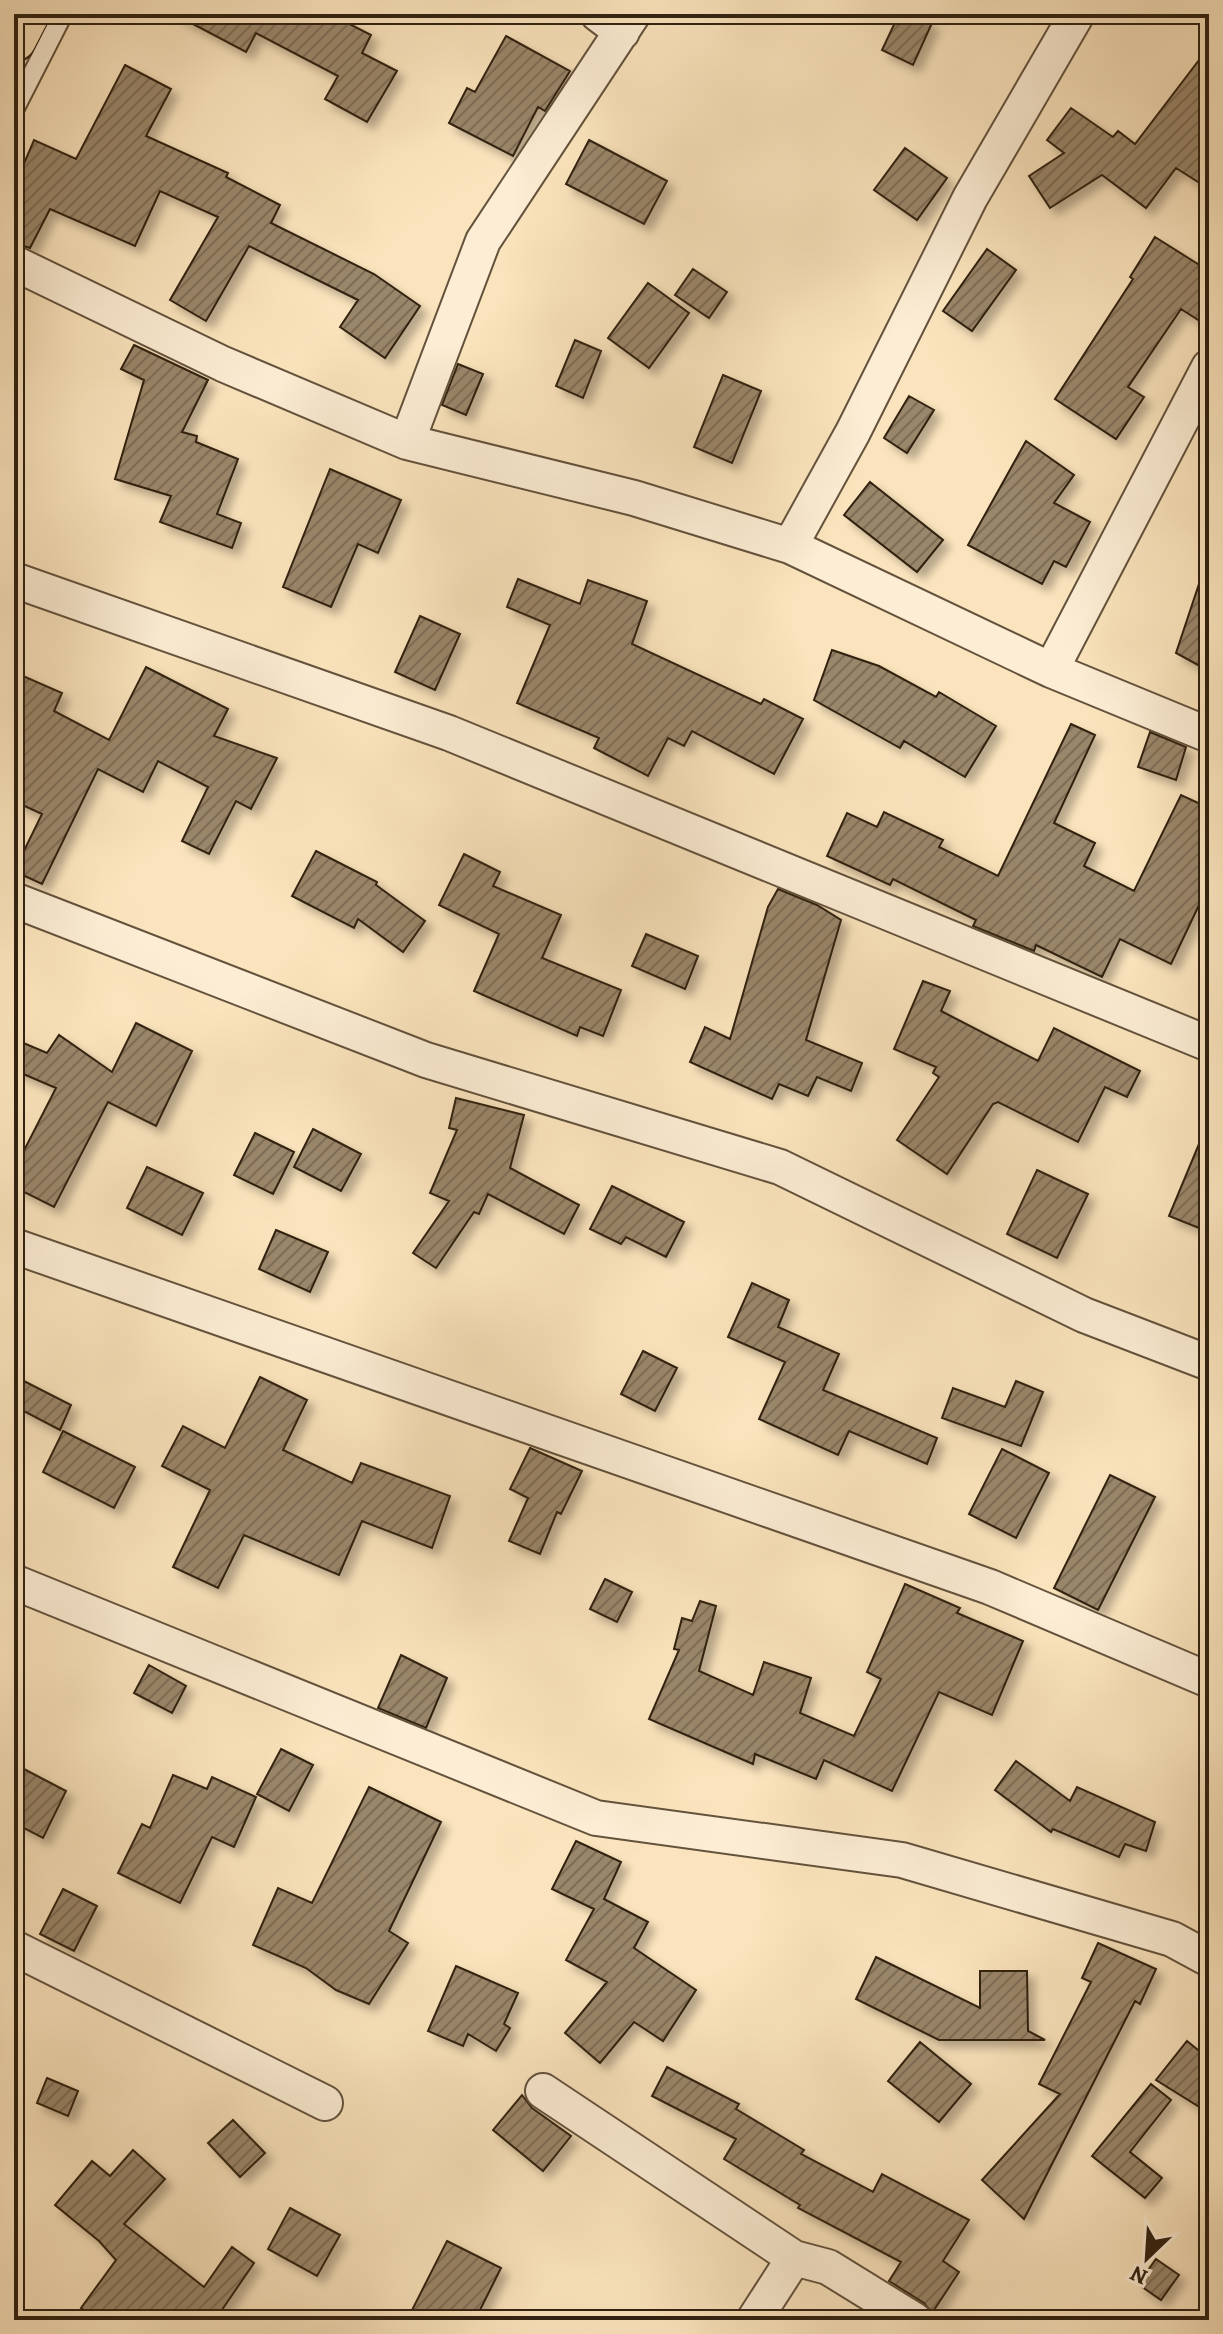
<svg xmlns="http://www.w3.org/2000/svg" width="1223" height="2334" viewBox="0 0 1223 2334" font-family="Alegreya,serif">
<style>
.building{fill:url(#building-hatch);stroke:#302111;stroke-width:2;filter:url(#shadow)}
.lines{fill:none;stroke-linecap:round;stroke-linejoin:round}
.service-casing{stroke:#63523c;stroke-width:22}
.minor-casing{stroke:#63523c;stroke-width:38}
.primary-casing{stroke:#302111;stroke-width:48}
.service{stroke:#fcedd4;stroke-width:18}
.minor{stroke:#fcedd4;stroke-width:34}
.primary{stroke:#fbe4bd;stroke-width:44}
</style>
<defs>
<pattern id="building-hatch" width="6" height="6" patternUnits="userSpaceOnUse" patternTransform="scale(2)"><rect width="6" height="6" fill="#9a866a"/><path d="M-1 1l2-2M0 6l6-6M5 7l2-2" fill="none" stroke="#7e6d56"/></pattern>
<filter id="shadow"><feDropShadow dx="7" dy="7" stdDeviation="4" flood-color="#0004"/></filter>
</defs>
<rect width="100%" height="100%" fill="#fbe4bd"/>
<filter id="stains"><feTurbulence type="fractalNoise" baseFrequency=".0025" numOctaves="4"/><feColorMatrix values="0 0 0 0 .2 0 0 0 0 .09 0 0 0 0 .02 0 0 0 .5 -.17"/></filter>
<radialGradient id="worn" r=".72"><stop offset=".6" stop-color="#630" stop-opacity="0"/><stop offset="1" stop-color="#630" stop-opacity=".3"/></radialGradient>
<path class="building" d="M174,14H330L371,35L362,53L397,71L367,122L325,99L338,76L256,33L246,52Z
M899,14H912L932,23L913,65L882,50Z
M506,36L570,71L545,111L538,107L513,156L449,123L467,88L475,92Z
M1209,47V189L1176,168L1146,208L1102,175L1050,208L1029,176L1064,153L1047,140L1071,108L1113,137L1118,131L1135,144Z
M125,65L171,89L146,136L228,173L226,177L280,205L271,223L374,274L420,306L385,358L340,327L358,300L249,246L206,321L170,300L218,217L160,191L135,246L50,209L30,248L14,243V187L34,140L76,159Z
M589,140L667,181L644,224L566,184Z
M905,148L947,178L917,220L874,190Z
M1155,237L1209,271V327L1181,309L1128,387L1144,397L1116,439L1055,399L1133,279L1130,277Z
M987,249L1016,270L972,331L943,311Z
M693,269L727,292L709,318L675,295Z
M648,283L689,313L649,368L608,338Z
M575,340L601,351L583,398L556,386Z
M134,345L208,380L182,432L197,436L196,442L238,459L217,514L241,523L232,548L160,522L171,496L115,479L144,380L121,369Z
M458,364L483,374L466,415L442,405Z
M723,375L761,391L732,463L694,447Z
M909,396L934,410L907,453L884,438Z
M1026,441L1074,475L1054,503L1090,522L1066,567L1054,561L1042,584L968,545Z
M330,469L401,500L378,553L358,544L331,607L283,587Z
M870,482L943,540L917,572L844,515Z
M1204,569L1209,570V671L1176,653Z
M518,579L580,604L588,580L647,601L632,644L761,704L764,699L803,719L774,774L692,731L684,746L668,738L648,776L594,748L599,738L517,703L550,625L507,607Z
M420,616L460,634L435,690L395,672Z
M832,650L879,666L936,697L939,692L996,726L965,777L904,741L900,748L814,700Z
M146,667L228,709L214,736L277,758L251,809L236,801L209,854L182,841L208,787L158,761L143,792L98,769L42,884L14,871L42,814L14,801V672L62,693L54,711L109,740Z
M1071,724L1095,735L1054,823L1095,843L1084,866L1134,891L1181,795L1209,808V884L1171,964L1120,939L1102,977L1036,945L1034,951L973,926L976,920L893,879L890,885L827,856L847,813L877,827L884,812L943,840L939,847L998,876Z
M1150,732L1186,747L1176,780L1138,767Z
M316,851L377,882L376,885L425,921L403,952L358,919L354,928L292,896Z
M464,854L500,872L493,886L561,915L542,958L621,990L603,1036L580,1027L577,1036L474,991L499,934L439,905Z
M778,889L817,905L841,920L806,1040L862,1063L851,1091L817,1077L808,1096L779,1084L772,1099L690,1062L705,1027L730,1039L768,907Z
M646,934L698,956L685,989L632,966Z
M923,981L950,991L941,1011L1038,1061L1054,1028L1140,1071L1127,1097L1105,1087L1078,1142L998,1102L993,1104L947,1174L897,1140L939,1077L933,1073L936,1067L894,1049Z
M136,1023L192,1051L156,1126L108,1102L54,1207L14,1187V1170L56,1088L14,1070V1039L47,1053L59,1035L112,1072Z
M456,1098L524,1115L510,1168L579,1205L564,1234L488,1194L479,1214L474,1212L436,1268L413,1253L449,1201L430,1193L457,1130L449,1128Z
M1209,1120V1232L1169,1216Z
M313,1129L361,1154L341,1191L294,1167Z
M255,1133L294,1152L273,1194L234,1175Z
M147,1167L203,1193L182,1235L127,1208Z
M1037,1170L1088,1194L1057,1258L1007,1234Z
M612,1186L684,1222L666,1257L626,1237L621,1244L590,1229Z
M276,1230L328,1252L310,1292L259,1269Z
M752,1283L789,1300L778,1327L839,1354L823,1390L937,1438L927,1464L849,1431L838,1455L759,1419L785,1362L728,1337Z
M643,1351L677,1368L655,1411L621,1394Z
M14,1376L71,1405L60,1430L14,1406Z
M260,1377L307,1400L283,1450L352,1483L361,1463L450,1496L432,1548L362,1521L339,1575L244,1535L218,1588L173,1567L210,1490L162,1466L183,1426L225,1448Z
M1016,1381L1043,1392L1021,1446L942,1418L953,1388L1005,1407Z
M63,1431L135,1467L114,1508L43,1472Z
M530,1448L582,1471L561,1514L557,1512L540,1554L509,1541L528,1498L510,1489Z
M1002,1449L1049,1473L1016,1538L969,1514Z
M1110,1475L1155,1497L1098,1610L1054,1588Z
M605,1579L632,1592L617,1622L590,1609Z
M905,1584L960,1608L957,1613L1023,1641L992,1715L939,1692L892,1791L824,1760L816,1779L755,1754L753,1764L649,1719L679,1650L674,1649L682,1618L692,1621L700,1601L716,1606L699,1671L753,1695L764,1662L811,1678L800,1713L854,1736L881,1679L867,1672Z
M401,1655L447,1678L426,1728L378,1708Z
M149,1665L186,1686L172,1713L134,1693Z
M281,1749L313,1765L289,1811L257,1794Z
M1016,1761L1070,1801L1077,1787L1155,1822L1146,1851L1125,1844L1119,1857L1053,1829L1051,1832L995,1790Z
M22,1768L66,1791L43,1838L14,1823V1783Z
M173,1775L207,1789L212,1777L256,1797L234,1847L212,1837L180,1903L118,1873L142,1824L150,1828Z
M369,1787L441,1822L389,1931L408,1943L369,2004L336,1990L306,1968L253,1945L278,1888L312,1903Z
M576,1841L621,1862L604,1899L648,1922L634,1948L696,1990L663,2041L634,2022L600,2063L565,2033L607,1982L566,1960L594,1909L552,1889Z
M63,1889L97,1906L74,1951L40,1934Z
M1098,1943L1156,1969L1140,2004L1135,2001L1024,2219L982,2180L1060,2094L1039,2084L1091,1982L1082,1978Z
M876,1957L980,2008V1971H1027L1028,2031L1045,2040H939L856,1999Z
M456,1966L518,1993L504,2024L510,2028L496,2051L468,2034L463,2046L428,2031Z
M1187,2041L1209,2059V2113L1156,2080Z
M920,2042L971,2084L939,2122L888,2081Z
M667,2067L739,2104L736,2109L804,2150L801,2154L873,2192L882,2174L969,2220L943,2261L959,2272L932,2313L924,2303L889,2281L901,2262L798,2208L800,2205L724,2159L736,2139L652,2096Z
M47,2078L78,2091L68,2116L37,2103Z
M1151,2084L1171,2100L1130,2152L1162,2178L1145,2198L1092,2156Z
M522,2095L532,2108L571,2136L543,2171L493,2130Z
M233,2120L265,2153L240,2177L208,2143Z
M133,2150L165,2179L124,2224L204,2287L232,2247L254,2263L215,2320H97L81,2308L116,2260L99,2241L55,2205L92,2161L110,2176Z
M290,2208L340,2235L317,2276L268,2249Z
M447,2241L501,2268L475,2320H407Z
M1156,2259L1179,2275L1161,2300L1138,2284Z"/>
<g class="lines">
<g class="service-casing">
<path id="service" d="M14,110L63,14"/>
</g>
<g class="minor-casing">
<path id="minor" d="M598,14L622,32
M14,263L223,364L407,442L634,498L790,546L853,432L970,198L1077,14
M407,442L483,241L633,14
M790,546L1051,670L1209,735
M14,580L449,733L1209,1044
M1051,670L1209,367
M14,900L426,1060L780,1167L1084,1315L1209,1363
M14,1246L990,1587L1209,1680
M14,1582L596,1818L902,1860L1172,1939L1209,1959
M14,1948L325,2103
M543,2091L794,2258L828,2267L914,2320
M754,2320L794,2258"/>
</g>
<g class="primary-casing">
<path id="primary" d="M14,39L27,14"/>
</g>
<use href="#service" class="service"/>
<use href="#minor" class="minor"/>
<use href="#primary" class="primary"/>
</g>
<rect width="1223" height="2334" fill="none" stroke="#fbe4bd" stroke-width="48"/>
<rect x="16" y="16" width="1191" height="2302" fill="none" stroke="#302111" stroke-width="4"/>
<rect x="24" y="24" width="1175" height="2286" fill="none" stroke="#302111" stroke-width="2"/>
<g transform="translate(1147 2258) rotate(205)" stroke="#fcedd4" stroke-width="6" paint-order="stroke">
<path d="M0-6L14 30L0 20L-14 30Z" fill="#302111"/>
<text y="-12" font-size="22" font-weight="bold" text-anchor="middle" fill="#302111">N</text>
</g>
<rect width="100%" height="100%" filter="url(#stains)"/>
<rect width="100%" height="100%" fill="url(#worn)"/>
</svg>
